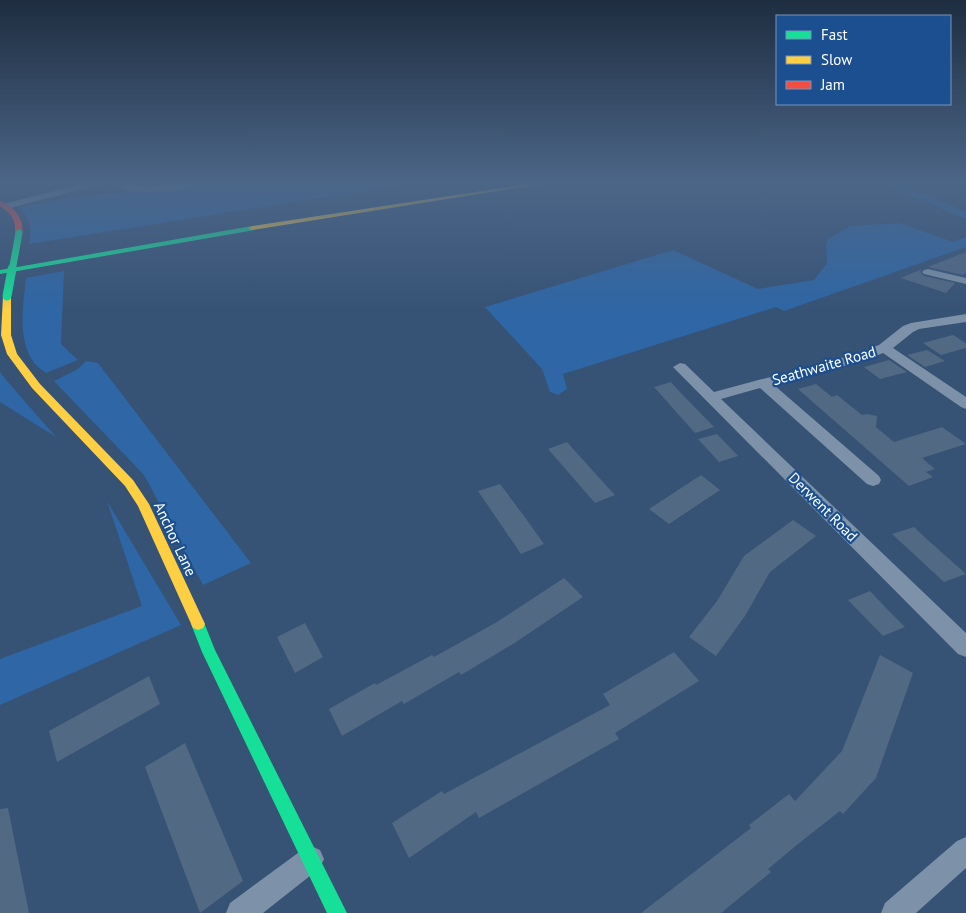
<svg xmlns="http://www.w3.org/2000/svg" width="966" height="913" viewBox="0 0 966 913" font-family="'PT Sans',sans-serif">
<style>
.green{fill:#2f66a5}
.building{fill:#526984}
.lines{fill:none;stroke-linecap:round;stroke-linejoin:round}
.street{fill:#7d92a8;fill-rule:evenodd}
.fast{fill:#16e098;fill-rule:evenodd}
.slow{fill:#ffcf43;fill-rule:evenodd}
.jam{fill:#f24e42;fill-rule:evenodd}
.fast-bridge-far1{stroke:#16e098;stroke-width:7}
.fast-bridge{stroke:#16e098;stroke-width:9}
.labels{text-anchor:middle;stroke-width:4.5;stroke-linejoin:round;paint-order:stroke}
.street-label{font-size:15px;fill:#fff;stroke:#1b4f8f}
</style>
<rect width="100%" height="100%" fill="#365274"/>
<path class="green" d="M204,182H420L29,244C32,228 30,220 20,207L51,201Z
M880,182H895L966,212V219Z
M899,223L953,242L966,237V247L784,311L776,307L563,374L567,389L558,395L550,392L542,369L485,307L673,250L758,289L814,280L827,263L826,244L828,239L850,226Z
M64,271L61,344L78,360L46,373C43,370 37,367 34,363C17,339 23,305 26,278Z
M86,361L98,363L251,563L203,585L144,475L54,381L78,369Z
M0,372L7,381L56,437L0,402Z
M107,501L181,625L0,705V659L142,606Z"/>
<path class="building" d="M966,252V272L963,275L928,267Z
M922,269L920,272L924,276L955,283L946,293L901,278Z
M953,335L966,343V348L941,355L923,343Z
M927,350L945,361L925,367L907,355Z
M889,360L907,372L880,379L864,367Z
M671,382L680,392L714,427L695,433L654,387Z
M816,384L832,397L837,395L862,415L867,414L877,416L876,427L894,442L942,427L966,444L922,458L935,469L926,472L933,477L909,486L798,389Z
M717,434L738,456L719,462L698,439Z
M567,442L593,471L615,495L595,503L548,449Z
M701,475L720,490L669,524L649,509Z
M500,484L524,516L544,544L521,554L478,491Z
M793,520L816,536L770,572L745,616L716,656L689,637L717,601L744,556Z
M914,527L930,542L966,574L944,582L892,534Z
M564,578L583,597L513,644L461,675L459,672L404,704L402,701L342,736L329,709L375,683L376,685L432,655L434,657L497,622Z
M870,591L887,609L905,627L883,636L848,600Z
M305,623L323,657L295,673L277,637Z
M674,652L699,681L615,733L619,739L479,818L476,812L409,858L392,823L442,791L444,794L610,705L603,694Z
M880,655L913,673L876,778L843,814L840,811L798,844L768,869L771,872L721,913H641L751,828L749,825L789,794L795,801L842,751Z
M149,676L160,704L57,762L49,731Z
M185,743L243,881L200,913L145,767Z
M8,808L29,913H0V809Z"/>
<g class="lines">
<path class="street" d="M90,182H104L102,184L6,209L1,206L3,204Z
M110,182H122L144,186L203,182L201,184C178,190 130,199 110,182Z
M928,269L966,278V284L924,274L922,272L924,270Z
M966,314V322L919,329L913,332L893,348L966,397V409L961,407L883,353L866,360L774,385L879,476L881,480L879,484L873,486L867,484L760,388L721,399L966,633V657L958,654L673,367L680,363L685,364L714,392L856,354L879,345L903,326L911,323Z
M966,837V868L916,913H881L885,903L957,841Z
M311,846L320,850L324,859L320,868L263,913H226L230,903L302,850Z"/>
<path class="fast" d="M252,226H255V230L0,274V270Z
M198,618L203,620L215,650L347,913H327L202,652L191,624L193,620Z"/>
<path class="slow" d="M541,182H554L252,230L248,228L252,226Z
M7,293L11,296V335L17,354L40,384L133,480L149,504L205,624L203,628L198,630L193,628L138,506L125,486L32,388L7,354L1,335L3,296Z"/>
<path class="jam" d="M0,201C14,206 25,219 22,235L15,233C16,220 11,213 0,206Z"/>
<path class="fast-bridge-far1" d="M12,271L19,233"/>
<path class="fast-bridge" d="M7,296L12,269"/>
</g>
<linearGradient id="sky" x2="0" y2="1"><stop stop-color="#1e2d40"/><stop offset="0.59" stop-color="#4c6688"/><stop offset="1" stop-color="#4c6688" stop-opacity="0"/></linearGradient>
<rect width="966" height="310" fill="url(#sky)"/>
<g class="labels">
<g class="street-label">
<text transform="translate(824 366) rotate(-16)" y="5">Seathwaite Road</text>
<text transform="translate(823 507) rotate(45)" y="5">Derwent Road</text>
<text transform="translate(175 539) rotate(65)" y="5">Anchor Lane</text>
</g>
</g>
<rect x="776" y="15" width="175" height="90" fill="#1b4f8f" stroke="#7695bc"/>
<rect x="786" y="31" width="25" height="8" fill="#16e098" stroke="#7695bc"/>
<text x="821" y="40" font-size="15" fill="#ffffff">Fast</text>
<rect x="786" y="56" width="25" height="8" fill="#ffcf43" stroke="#7695bc"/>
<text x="821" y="65" font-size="15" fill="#ffffff">Slow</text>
<rect x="786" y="81" width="25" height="8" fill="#f24e42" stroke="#7695bc"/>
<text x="821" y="90" font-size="15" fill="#ffffff">Jam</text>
</svg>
